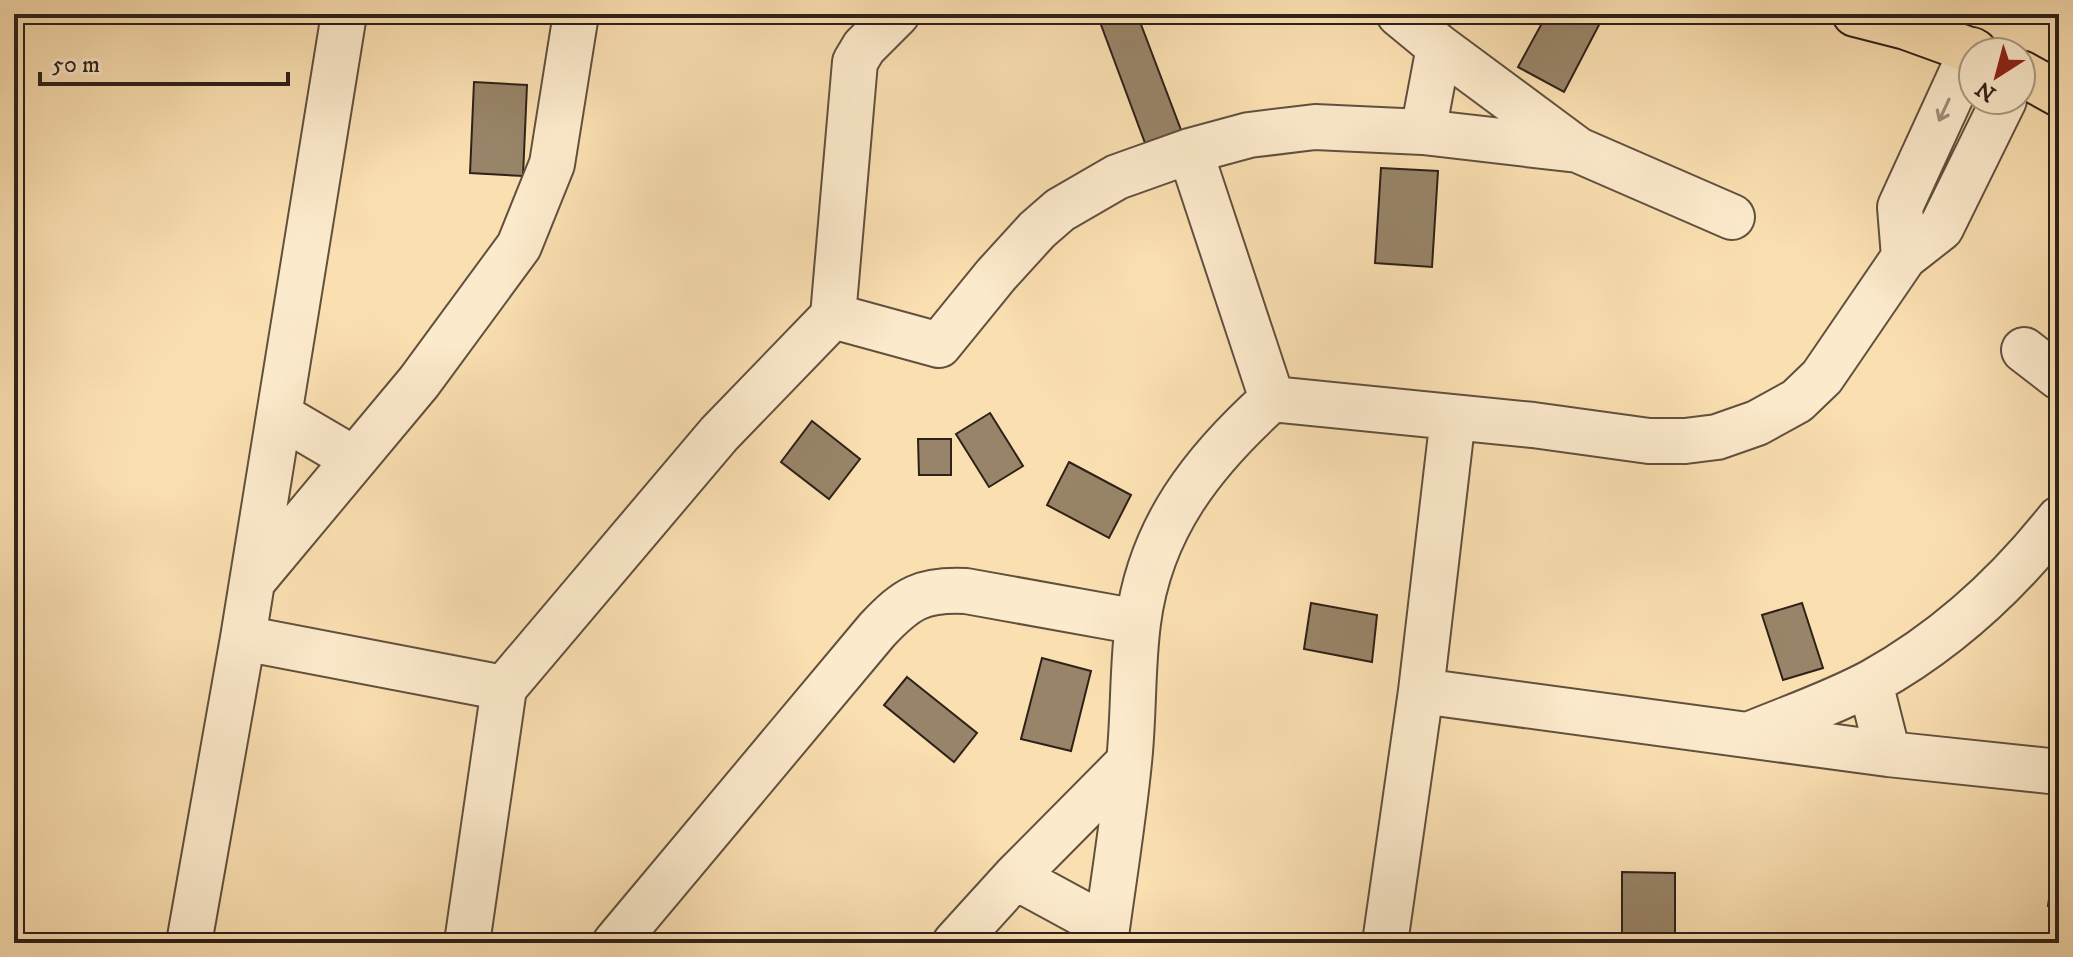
<svg xmlns="http://www.w3.org/2000/svg" width="2073" height="957" viewBox="0 0 2073 957" font-family="'IM FELL DW Pica',serif">
<style>
.building{fill:#988468;stroke:#2e2119;stroke-width:2}
.lines{fill:none;stroke-linecap:round;stroke-linejoin:round}
.minor-casing{stroke:#61503f;stroke-width:48}
.major-casing{stroke:#2e2119;stroke-width:48}
.minor{stroke:#fceacc;stroke-width:44}
.major{stroke:#fadfb1;stroke-width:44}
.oneway{stroke:#9f907b}
</style>
<rect width="100%" height="100%" fill="#fadfb1"/>
<filter id="stains"><feTurbulence type="fractalNoise" baseFrequency=".0025" numOctaves="4"/><feColorMatrix values="0 0 0 0 .2 0 0 0 0 .09 0 0 0 0 .02 0 0 0 .5 -.17"/></filter>
<radialGradient id="worn" r=".72"><stop offset=".6" stop-color="#630" stop-opacity="0"/><stop offset="1" stop-color="#630" stop-opacity=".3"/></radialGradient>
<path class="building" d="M1097,14H1137L1181,130L1145,143Z
M1547,14H1582L1600,23L1564,92L1518,67Z
M474,82L527,85L523,176L470,173Z
M1937,159L1955,167L1944,188L1927,179Z
M1381,168L1438,171L1432,267L1375,263Z
M990,413L1023,466L989,487L956,434Z
M812,421L860,459L829,499L781,462Z
M918,439H951V475H919Z
M1069,462L1131,495L1109,538L1047,505Z
M1311,603L1377,615L1372,662L1304,649Z
M1802,603L1823,668L1783,680L1762,615Z
M1042,658L1091,671L1071,751L1021,739Z
M907,677L977,733L954,762L884,705Z
M2059,835V908L2048,906Z
M1622,872L1675,873V943H1622Z"/>
<g class="lines">
<g class="minor-casing">
<path id="minor" d="M1399,14L1439,47L1578,150L1732,217
M1423,132L1439,47
M1190,151L1272,399
M1904,257L1900,207L1972,50
M833,316L939,345L996,275L1037,230L1060,210L1117,177L1190,151L1249,135L1315,127L1423,132L1578,150
M2024,350L2059,377
M279,415L354,459
M252,582L419,382L519,246L552,164L576,14
M243,638L504,688
M1870,683L1888,754
M1421,691L1888,754L2059,772
M1748,735C1789,718 1833,703 1872,682C1946,641 2007,585 2059,519
M1015,877L1107,927
M189,943L243,638L344,14
M467,943L504,688L719,434L833,316L855,62L864,47L897,14
M615,943L877,630C907,598 922,589 966,591L1138,622
M955,943L1015,877L1129,762
M1105,943C1113,883 1123,823 1129,762C1134,716 1132,669 1138,623C1150,528 1203,461 1272,399L1533,425L1649,441H1685L1717,437L1757,423L1797,401L1822,377L1904,257L1941,228L2004,100
M1385,943L1421,691L1453,417"/>
</g>
<g class="major-casing">
<path id="major" d="M1855,14L1906,27L1975,52
M2021,73L2059,94"/>
</g>
<use href="#minor" class="minor"/>
<use href="#major" class="major"/>
</g>
<defs><path id="oneway-shaft" d="M-6 0H5M1.5-3L5.5 0L1.5 3" fill="none" stroke-width="1.6" stroke-linecap="round" stroke-linejoin="round" transform="scale(2)"/></defs>
<use class="oneway" href="#oneway-shaft" transform="translate(1944 110) rotate(115)"/>
<rect width="2073" height="957" fill="none" stroke="#fadfb1" stroke-width="48"/>
<rect x="16" y="16" width="2041" height="925" fill="none" stroke="#2e2119" stroke-width="4"/>
<rect x="24" y="24" width="2025" height="909" fill="none" stroke="#2e2119" stroke-width="2"/>
<g transform="translate(1997 76) rotate(216)"><circle r="38" fill="#fceacc" stroke="#aa9a84" stroke-width="2"/>
<path d="M0-6L14 30L0 20L-14 30Z" fill="#8f2418"/>
<text y="-12" font-size="22" font-weight="bold" text-anchor="middle" fill="#2e2119">N</text>
</g>
<path d="M40 72v12h248v-12" fill="none" stroke="#2e2119" stroke-width="4"/>
<text x="52" y="72" font-size="24" fill="#2e2119" stroke="#fceacc" stroke-width="6" paint-order="stroke">50 m</text>
<rect width="100%" height="100%" filter="url(#stains)"/>
<rect width="100%" height="100%" fill="url(#worn)"/>
</svg>
